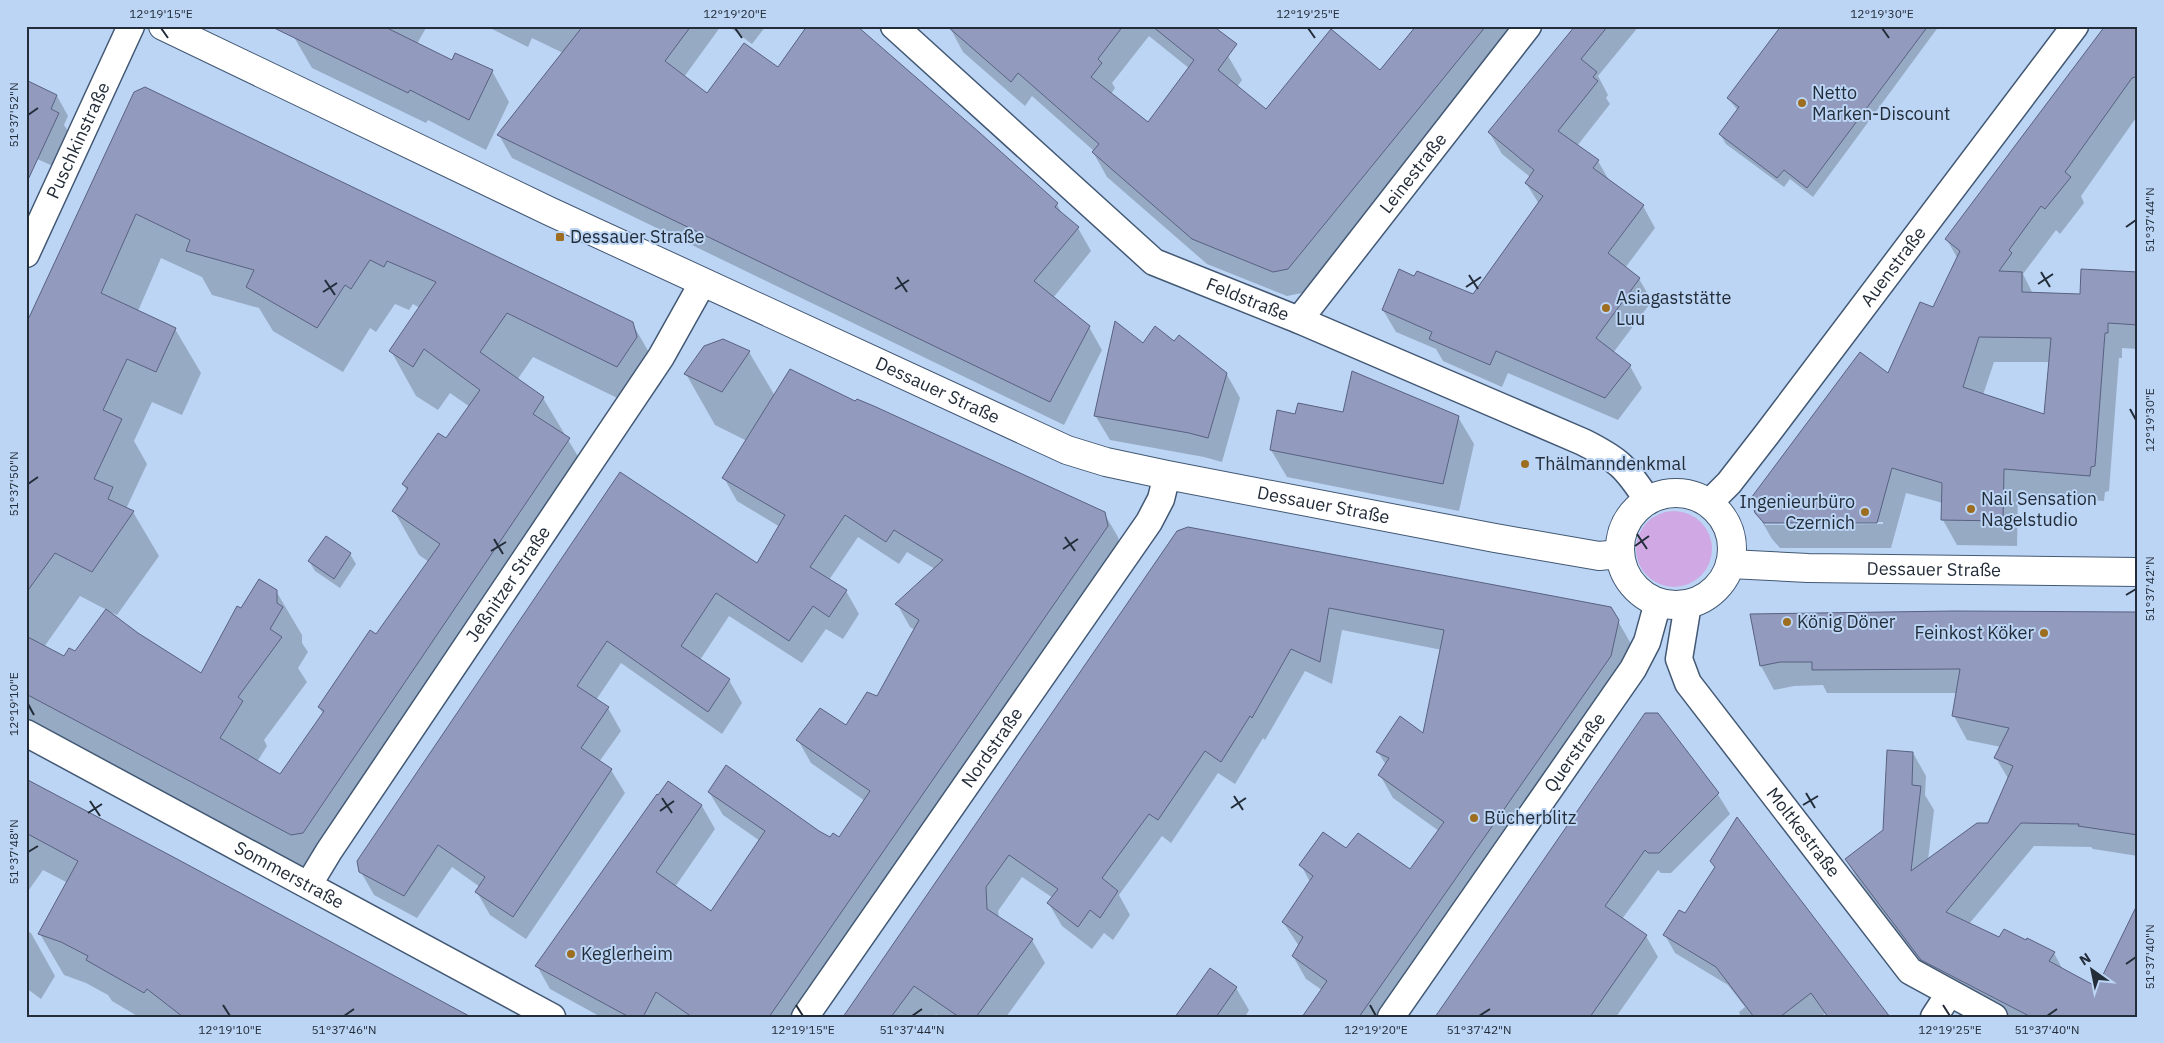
<svg xmlns="http://www.w3.org/2000/svg" width="2164" height="1043" viewBox="0 0 2164 1043" font-family="'IBM Plex Sans',sans-serif">
<style>
.green{fill:#cfa8e4}
.shadow{fill:#0003;fill-rule:evenodd}
.building{fill:#929bbd;stroke:#596181;fill-rule:evenodd}
.lines{fill:none;stroke-linecap:round;stroke-linejoin:round}
.minor-casing{stroke:#425873;stroke-width:29}
.tertiary-casing{stroke:#425873;stroke-width:30}
.minor{stroke:#fff;stroke-width:26}
.tertiary{stroke:#fff;stroke-width:28}
.ticks{fill:none;stroke:#232d39;stroke-width:2}
.poi-dot{fill:#9d6d20;stroke:#bcd5f5;stroke-width:2}
.labels{text-anchor:middle;stroke-width:4;stroke-linejoin:round;paint-order:stroke}
.poi-label{font-size:18px;fill:#232d39;stroke:#bcd5f5;text-anchor:start}
.street-label{font-size:18px;fill:#232d39;stroke:#bcd5f5}
.neatline{fill:none;stroke:#232d39;stroke-width:2}
.ticks-label{font-size:12px;text-anchor:middle;fill:#232d39}
</style>
<rect width="100%" height="100%" fill="#bcd5f5"/>
<path class="green" d="M1636 549a38 38 0 1 1 76 0a38 38 0 1 1-76 0Z"/>
<path class="shadow" d="M299,26H427L417,44L453,62L492,71L509,102L486,150L428,120L426,123L312,68L294,37Z
M486,26H721L684,77L707,95L778,69L1057,204L1063,216L1078,228L1091,251L1053,298L1089,327L1102,350L1064,425L512,158L499,135L563,53L532,38L528,47Z
M728,26H766L752,44Z
M949,26H1191L1228,56L1242,80L1237,87L1286,186L1419,26H1520L1302,293L1287,296L1207,264L1107,177L1093,152L1094,151L1032,96L1025,106L963,52ZM1149,36L1190,69L1149,124L1111,94L1115,88L1112,83Z
M1577,26H1639L1598,76L1608,95L1606,98L1610,104L1577,146L1598,161L1610,182L1643,206L1655,228L1625,268L1639,279L1652,301L1613,353L1630,366L1642,388L1618,420L1508,373L1502,387L1443,361L1436,349L1396,332L1383,310L1473,296L1539,204L1526,183L1530,177L1502,154L1489,132Z
M1782,26H1939L1813,197L1790,179L1784,187L1726,144L1720,134L1738,111L1728,98Z
M2138,26V115L2081,196L2084,203L2060,234L2056,230L2023,274L2033,294L2081,296L2138,273V349L2122,348V358H2119L2109,491L2105,492L2104,501L2018,494L2017,546L1957,545L1943,520V503L1906,493L1891,548H1780L1772,539L1757,513L1888,374L1933,309L1958,259L1947,240ZM1994,362H2050L2045,416L1983,395ZM1765,522H1883V524L1765,525Z
M57,96L68,116L64,125L70,134L55,167L26,154Z
M110,144L632,323L658,368L662,382L642,410L533,357L517,380L543,398L594,483L328,877L317,879L26,724V326ZM161,258L202,277L212,295L259,308L273,331L343,372L370,328L376,332L395,304L409,310L413,304L420,308L391,351L416,396L438,410L450,393L470,407L446,440L403,484L407,491L394,511L419,555L429,562L376,635L319,707L323,714L281,776L257,762L267,746L264,740L307,682L298,668L308,652L302,643V635L276,591L241,610L202,675L138,634L108,611L117,615L159,556L133,512L126,509L147,464L134,441L152,402L182,415L201,373L175,329L138,311ZM80,596L107,610L76,652L65,658L44,647Z
M26,206L41,232L26,265Z
M1174,343L1226,373L1240,398L1222,462L1204,457L1110,440L1095,415L1143,345Z
M749,352L775,396L856,403L1104,513L1118,537L1121,549L797,1017H601L550,989L537,966L669,783L702,806L715,829L675,887L711,912L760,841L723,815L709,792L831,839H839L865,801L811,763L798,740L846,726L878,698L915,630L910,627L897,604L935,569L907,552L899,564L858,537L829,580L846,591L859,614L843,639L826,629L802,663L729,616L700,660L729,680L742,703L722,734L621,663L596,700L608,708L621,731L599,762L611,770L625,793L526,939L490,915L477,892L480,887L452,867L417,918L374,895L361,872L620,473L758,565L780,527L737,501L724,478L747,441L715,425L686,374Z
M1344,413L1458,417L1474,444L1459,511L1287,477L1271,450Z
M1178,532L1618,621L1631,644L1623,679L1388,1017H1304L1322,990L1306,979L1293,956L1299,946L1283,922L1310,882L1301,865L1346,850L1410,871L1439,831L1393,798L1380,775L1386,765L1378,752L1424,735L1442,650L1342,630L1332,684L1305,671L1265,740L1263,738L1235,784L1218,773L1171,843L1162,836L1119,895L1130,915L1113,940L1104,933L1092,949L1062,926L1049,904L1053,898L1022,877L998,911L999,918L1032,940L1045,963L1006,1017H940L936,1014L934,1017H845Z
M350,554L356,564L340,588L315,571L309,561Z
M2138,613V856L2093,849L2091,847L2034,846L1969,924L2000,939L2054,953L2063,970L2138,1017H2001L1936,983L1860,883L1846,860L1884,831L1913,753L1926,776L1925,795L1934,810L1928,860L1989,824L2009,780L1996,758L2001,747L1967,740L1954,716L1957,693H1827L1823,685L1794,686L1774,690L1761,666L1751,616Z
M1646,714L1717,793L1730,814L1671,873H1661L1658,870L1622,919L1646,936L1658,957L1616,1017H1436Z
M26,780L468,1017H139L112,1001L108,995L86,983L64,975L40,934L68,883L43,870L26,894Z
M26,931L31,933L55,976L41,999L26,988Z
M1665,935L1852,994L1820,1017H1741L1739,1012L1745,1007L1728,985L1675,953Z
M1236,988L1249,1010L1245,1017H1184Z"/>
<path class="building" d="M270,26H383L452,60L455,53L493,70L469,120L410,90L408,93Z
M583,26H691L665,61L707,93L744,43L778,67L807,26H857L980,133L1058,203L1055,207L1079,227L1034,281L1090,326L1050,402L497,135Z
M947,26H1123L1098,59L1102,63L1091,77L1148,122L1194,60L1152,26H1213L1237,44L1218,70L1266,109L1331,29L1380,70L1416,26H1486L1288,269L1273,272L1192,239L1092,152L1099,144L1018,73L1011,82Z
M1575,26H1608L1581,59L1597,72L1593,77L1598,81L1558,131L1599,160L1593,168L1644,205L1608,253L1640,278L1596,338L1631,365L1605,398L1496,351L1490,365L1429,339L1432,332L1382,310L1399,269L1414,276L1417,271L1473,294L1543,196L1525,183L1534,170L1488,132Z
M1781,26H1928L1807,188L1784,170L1777,178L1719,134L1739,107L1727,98Z
M2105,26H2138V76L2132,78L2065,172L2071,177L2045,209L2041,206L2009,250L2012,253L1999,271L2022,272V292L2080,294L2081,269L2138,272V325L2108,323V333H2105L2095,466L2091,467L2090,476L2004,469L2003,521L1941,520L1942,483L1892,468L1877,523H1764L1755,513L1751,498L1860,352L1888,373L1920,302L1933,307L1960,251L1945,239ZM1979,337L2051,338L2044,414L1963,387Z
M26,80L57,95L51,109L59,113L26,184Z
M145,87L633,322L637,337L617,367L507,313L480,352L544,397L533,414L570,438L303,833L291,835L26,694V636L64,656L69,648L75,651L106,609L138,633L201,673L237,606L241,608L259,579L277,590V603L283,607L270,629L282,637L238,697L243,701L220,738L280,774L324,711L318,707L370,630L376,634L440,544L392,511L408,488L402,484L438,433L446,438L480,390L424,349L413,367L389,351L436,282L387,261L384,267L370,260L351,289L345,285L317,328L246,287L254,270L186,251L190,240L136,214L101,293L176,328L156,372L127,359L103,410L122,419L94,479L113,487L108,499L134,511L92,572L55,553L26,593V324L134,92Z
M1115,321L1143,343L1155,326L1174,341L1179,335L1227,373L1208,438L1189,433L1094,416Z
M723,339L750,351L722,392L684,374L704,346Z
M790,369L855,401L857,399L876,407L1105,512L1108,526L769,1017H692L656,992L643,1017H629L535,966L657,794L658,795L668,781L702,805L656,872L711,911L765,831L708,792L726,765L819,831L830,837L833,833L839,837L870,791L796,740L820,708L846,725L867,692L877,696L919,620L895,604L943,560L894,530L886,542L845,515L810,567L847,590L829,617L813,606L789,641L716,593L681,646L730,679L708,712L607,641L577,686L609,707L581,748L612,769L513,917L475,892L485,877L438,845L404,896L359,872L357,861L620,472L757,563L785,515L722,478Z
M1352,371L1459,416L1443,484L1270,450L1277,410L1295,414L1298,403L1343,412Z
M1188,527L1611,607L1619,620L1611,656L1359,1017H1302L1327,981L1292,956L1303,937L1282,922L1313,876L1299,865L1323,832L1346,848L1358,833L1410,869L1444,822L1378,775L1389,758L1376,752L1400,716L1423,733L1444,630L1329,608L1320,662L1291,649L1252,718L1250,716L1221,762L1205,751L1158,820L1149,814L1102,878L1118,891L1100,918L1090,910L1078,927L1047,903L1058,889L1009,855L986,887L987,909L1033,939L976,1017H959L914,986L891,1017H843L1177,531Z
M326,536L351,553L334,579L308,561Z
M1954,611L2138,612V835L2078,826L2079,824L2021,823L1946,912L1999,937L2004,929L2026,940L2027,938L2055,952L2049,961L2097,987L2138,903V1017H2031L1921,960L1845,859L1883,830L1887,750L1913,752L1912,785L1921,786L1911,871L1977,823H1988L2013,766L1994,758L2009,728L1952,716L1960,669L1812,670V662H1780L1760,666L1750,614Z
M1645,713H1658L1719,793L1659,853H1648L1645,850L1605,906L1647,935L1590,1017H1435Z
M26,779L177,859L471,1017H183L147,989L144,993L86,960L88,956L61,942L38,934L78,861L26,833Z
M1737,817L1819,924L1890,1017H1828L1811,993L1780,1017H1754L1716,967L1663,935L1679,910L1685,913L1715,867L1710,861Z
M1210,968L1237,987L1216,1017H1175Z"/>
<g class="lines">
<g class="minor-casing">
<g id="minor">
<path id="s1" d="M894,26L1154,262L1299,320L1583,442C1619,460 1626,467 1648,501"/>
<path id="s2" d="M26,254L131,26"/>
<path id="s3" d="M1299,320L1528,26"/>
<path id="s4" d="M1709,503L1729,483L1767,434L2075,26"/>
<path id="s5" d="M1688,604L1679,659L1688,683L1910,971L1994,1017"/>
<path id="s6" d="M26,733L552,1017"/>
<path id="s7" d="M309,884L329,851L661,357L703,282"/>
<path id="s8" d="M805,1017L1149,522L1161,499L1167,475"/>
<path id="s9" d="M1391,1017L1633,669L1647,642L1658,602"/>
<path d="M1934,1017L1949,994"/>
</g>
</g>
<g class="tertiary-casing">
<g id="tertiary">
<path id="s10" d="M163,26L549,211L1067,450L1106,462L1167,475L1495,538L1599,556L1620,554"/>
<circle cx="1676" cy="549" r="56"/>
<path id="s11" d="M1730,564L1808,568L2138,572"/>
</g>
</g>
<use href="#minor" class="minor"/>
<use href="#tertiary" class="tertiary"/>
</g>
<path class="ticks" d="M161,28L168,38M735,28L742,38M1308,28L1315,38M1882,28L1889,38M28,115L38,108M2126,227L2136,220M2041,272L2050,287M1469,275L1478,289M897,277L907,292M325,280L335,295M2038,284L2053,274M1466,287L1481,277M895,289L909,280M323,292L337,283M2130,409L2136,420M28,484L38,477M1637,534L1647,549M1065,537L1075,551M494,539L503,554M1635,546L1649,536M1063,549L1078,539M491,551L506,542M2126,595L2136,589M28,704L34,715M1806,793L1815,808M1234,796L1243,810M662,798L672,813M90,801L100,816M1803,805L1818,796M1231,808L1246,798M660,811L674,801M88,813L102,804M28,852L38,846M2126,964L2136,957M223,1005L230,1016M796,1005L803,1016M1370,1005L1376,1016M1943,1005L1950,1016M344,1016L354,1009M912,1016L922,1009M1479,1016L1490,1009M2047,1016L2057,1009"/>
<g class="poi-dot">
<circle cx="1802" cy="103" r="5"/>
<rect x="555" y="232" width="10" height="10" rx="2.5"/>
<circle cx="1606" cy="308" r="5"/>
<circle cx="1525" cy="464" r="5"/>
<circle cx="1971" cy="509" r="5"/>
<circle cx="1865" cy="512" r="5"/>
<circle cx="1787" cy="622" r="5"/>
<circle cx="2044" cy="633" r="5"/>
<circle cx="1474" cy="818" r="5"/>
<circle cx="571" cy="954" r="5"/>
</g>
<g class="labels">
<g class="poi-label">
<text x="1812" y="99">Netto<tspan x="1812" dy="21">Marken-Discount</tspan></text>
<text x="570" y="243">Dessauer Straße</text>
<text x="1616" y="304">Asiagaststätte<tspan x="1616" dy="21">Luu</tspan></text>
<text x="1535" y="470">Thälmanndenkmal</text>
<text x="1981" y="505">Nail Sensation<tspan x="1981" dy="21">Nagelstudio</tspan></text>
<text x="1855" y="508" text-anchor="end">Ingenieurbüro<tspan x="1855" dy="21">Czernich</tspan></text>
<text x="1797" y="628">König Döner</text>
<text x="2034" y="639" text-anchor="end">Feinkost Köker</text>
<text x="1484" y="824">Bücherblitz</text>
<text x="581" y="960">Keglerheim</text>
</g>
<g class="street-label">
<text dy="6" stroke="none"><textPath href="#s2" startOffset="125">Puschkinstraße</textPath></text>
<text dy="6" stroke="none"><textPath href="#s3" startOffset="186">Leinestraße</textPath></text>
<text dy="6" stroke="none"><textPath href="#s4" startOffset="300">Auenstraße</textPath></text>
<text dy="6" stroke="none"><textPath href="#s1" startOffset="452">Feldstraße</textPath></text>
<text dy="6" stroke="none"><textPath href="#s10" startOffset="856">Dessauer Straße</textPath></text>
<text dy="6" stroke="none"><textPath href="#s10" startOffset="1261">Dessauer Straße</textPath></text>
<text dy="6" stroke="none"><textPath href="#s11" startOffset="204">Dessauer Straße</textPath></text>
<text dy="6" stroke="none"><textPath href="#s7" startOffset="360">Jeßnitzer Straße</textPath></text>
<text dy="6" stroke="none"><textPath href="#s8" startOffset="328">Nordstraße</textPath></text>
<text dy="6" stroke="none"><textPath href="#s9" startOffset="322">Querstraße</textPath></text>
<text dy="6" stroke="none"><textPath href="#s5" startOffset="270">Moltkestraße</textPath></text>
<text dy="6" stroke="none"><textPath href="#s6" startOffset="299">Sommerstraße</textPath></text>
</g>
</g>
<rect width="2164" height="1043" fill="none" stroke="#bcd5f5" stroke-width="55"/>
<g transform="translate(2092 970) rotate(327)" stroke="#bcd5f5" stroke-width="4" paint-order="stroke">
<path d="M0-4L9 19L0 12L-9 19Z" fill="#232d39"/>
<text y="-8" font-size="14" font-weight="bold" text-anchor="middle" fill="#232d39">N</text>
</g>
<rect x="28" y="28" width="2108" height="988" class="neatline"/>
<g class="ticks-label">
<text x="161" y="18">12°19'15"E</text>
<text x="735" y="18">12°19'20"E</text>
<text x="1308" y="18">12°19'25"E</text>
<text x="1882" y="18">12°19'30"E</text>
<text transform="translate(14 115) rotate(-90)" y="4">51°37'52"N</text>
<text transform="translate(2150 220) rotate(-90)" y="4">51°37'44"N</text>
<text transform="translate(2150 420) rotate(-90)" y="4">12°19'30"E</text>
<text transform="translate(14 484) rotate(-90)" y="4">51°37'50"N</text>
<text transform="translate(2150 589) rotate(-90)" y="4">51°37'42"N</text>
<text transform="translate(14 704) rotate(-90)" y="4">12°19'10"E</text>
<text transform="translate(14 852) rotate(-90)" y="4">51°37'48"N</text>
<text transform="translate(2150 957) rotate(-90)" y="4">51°37'40"N</text>
<text x="230" y="1034">12°19'10"E</text>
<text x="344" y="1034">51°37'46"N</text>
<text x="803" y="1034">12°19'15"E</text>
<text x="912" y="1034">51°37'44"N</text>
<text x="1376" y="1034">12°19'20"E</text>
<text x="1479" y="1034">51°37'42"N</text>
<text x="1950" y="1034">12°19'25"E</text>
<text x="2047" y="1034">51°37'40"N</text>
</g>
</svg>
